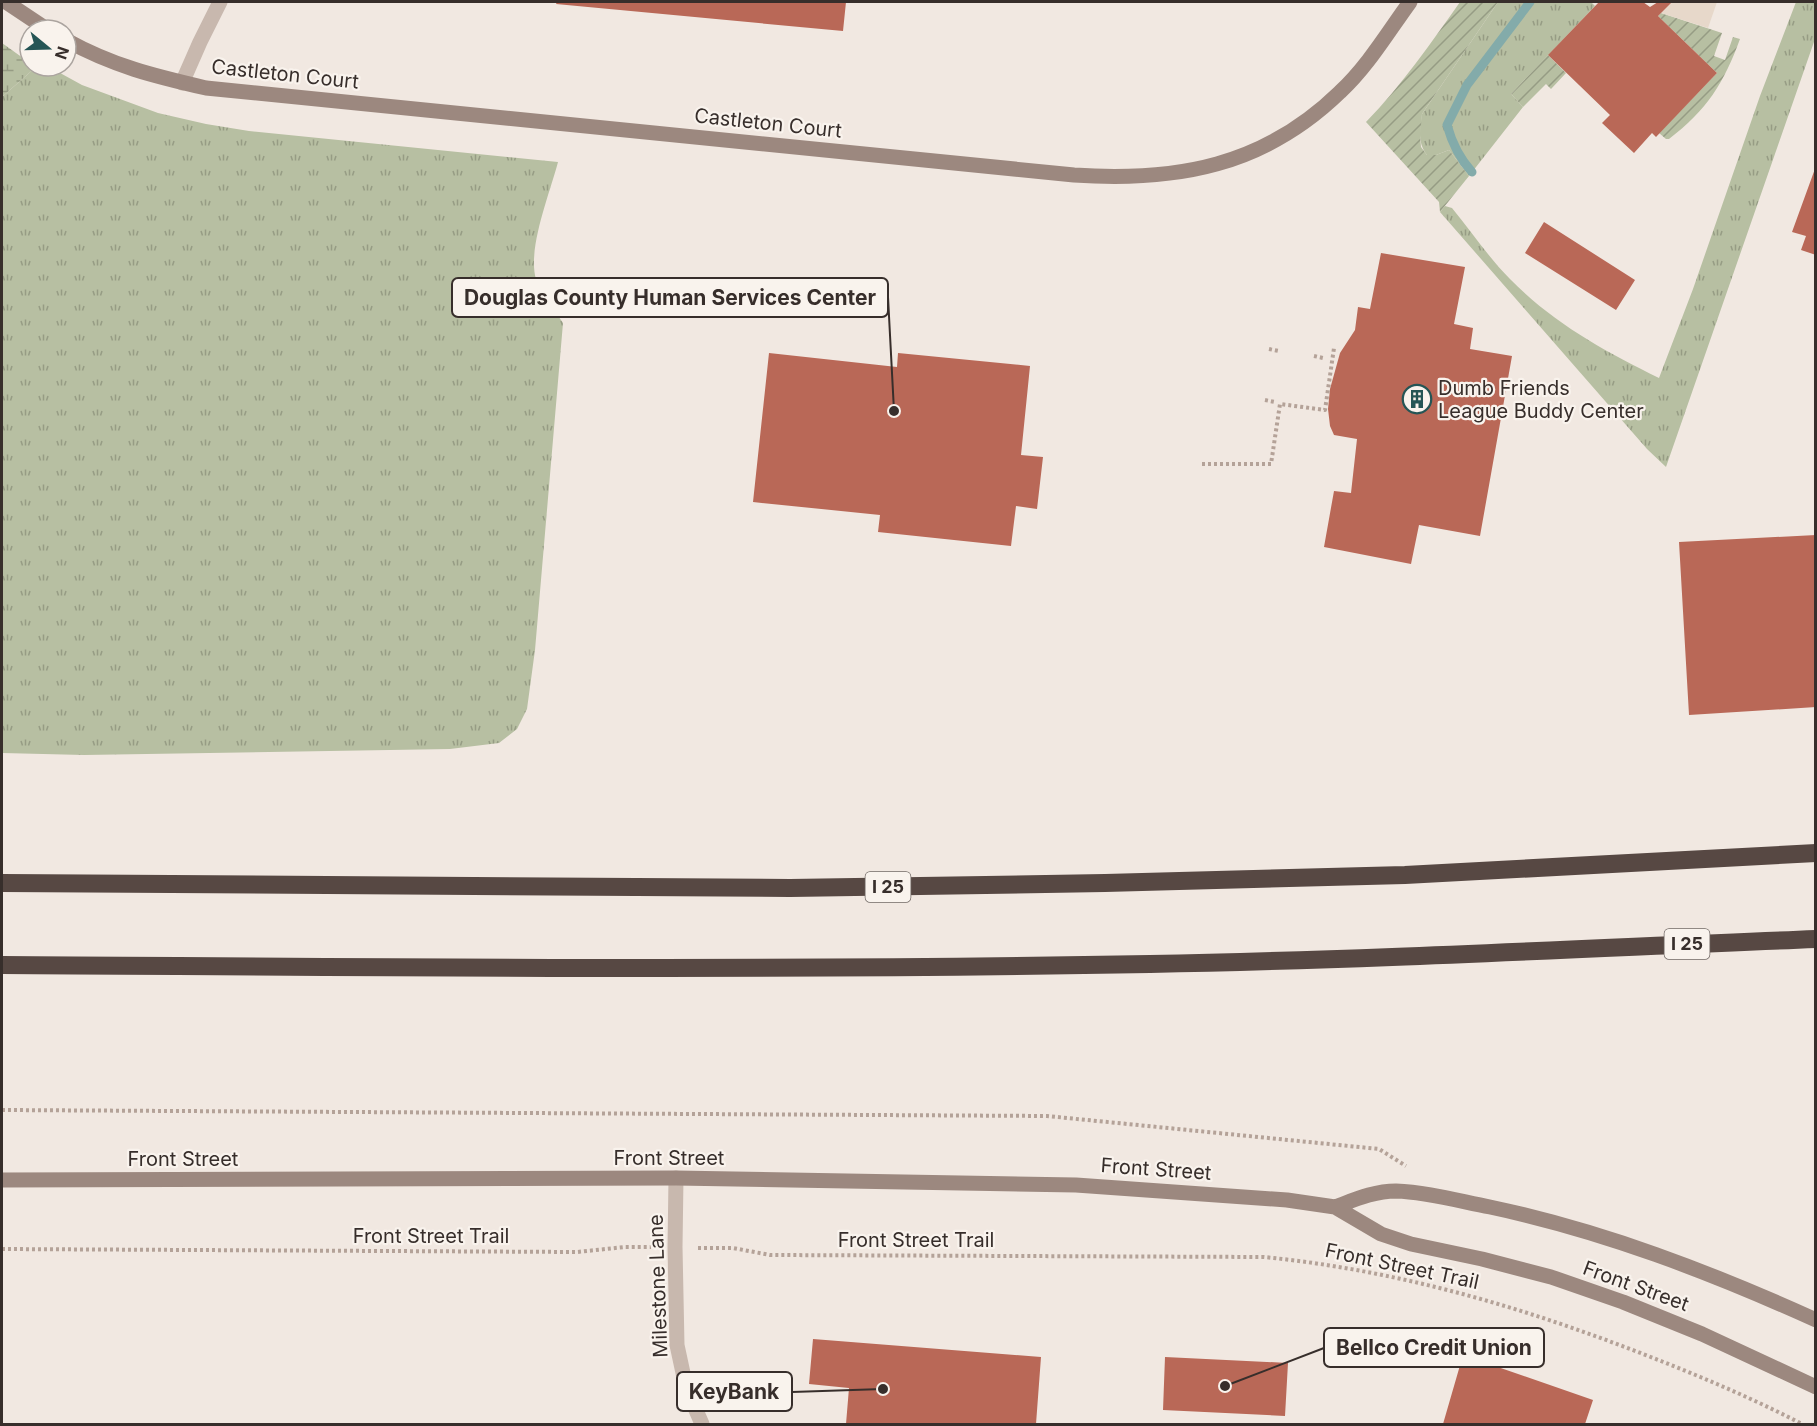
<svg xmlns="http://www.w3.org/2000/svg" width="1817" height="1426" viewBox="0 0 1817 1426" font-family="Inter,sans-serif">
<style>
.grass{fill:url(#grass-tufts)}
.wetland{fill:url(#wetland-marsh)}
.garden{fill:url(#garden-furrows)}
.plaza{fill:#e7d8ca}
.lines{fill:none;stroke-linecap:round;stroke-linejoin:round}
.stream{stroke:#83abaa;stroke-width:9}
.building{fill:#b96857}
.path{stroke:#b4a298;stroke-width:4;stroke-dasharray:3 3;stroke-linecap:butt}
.lane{stroke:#c8b8ae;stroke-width:15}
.street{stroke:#c8b8ae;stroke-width:15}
.secondary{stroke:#9c887f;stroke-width:15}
.highway{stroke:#574843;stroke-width:18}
.labels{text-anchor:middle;stroke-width:4.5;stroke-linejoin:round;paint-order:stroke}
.shield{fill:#f9f3ed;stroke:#716965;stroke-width:1.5}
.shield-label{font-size:18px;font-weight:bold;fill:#372e2b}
.street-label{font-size:20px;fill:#372e2b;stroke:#f9f3ed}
.poi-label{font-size:20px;fill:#372e2b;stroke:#f9f3ed;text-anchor:start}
.leader{fill:none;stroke:#372e2b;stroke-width:2}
.callout-dot{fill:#372e2b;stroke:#f9f3ed;stroke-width:2}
.callout{fill:#f9f3ed;stroke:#372e2b;stroke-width:2}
.callout-label{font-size:21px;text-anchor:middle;font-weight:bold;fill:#372e2b}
</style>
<defs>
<pattern id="grass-tufts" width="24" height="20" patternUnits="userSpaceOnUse" patternTransform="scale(1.5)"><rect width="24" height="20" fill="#b7bfa2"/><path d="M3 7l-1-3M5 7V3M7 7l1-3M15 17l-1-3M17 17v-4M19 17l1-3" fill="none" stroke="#969c84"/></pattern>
<pattern id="wetland-marsh" width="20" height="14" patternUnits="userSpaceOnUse" patternTransform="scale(1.5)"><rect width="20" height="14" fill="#b7bfa2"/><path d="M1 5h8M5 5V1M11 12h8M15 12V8" fill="none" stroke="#969c84"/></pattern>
<pattern id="garden-furrows" width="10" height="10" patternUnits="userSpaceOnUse" patternTransform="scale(1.5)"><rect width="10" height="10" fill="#b7bfa2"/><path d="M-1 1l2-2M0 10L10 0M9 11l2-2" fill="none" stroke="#969c84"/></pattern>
</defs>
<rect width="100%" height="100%" fill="#f1e8e1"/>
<path class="grass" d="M1498,2H1591L1595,6L1511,94L1523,107L1469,176L1449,150L1436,155H1427C1417,142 1420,129 1422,114Z
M1796,2H1815V39L1666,467L1647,449L1440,212L1445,206L1452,208C1471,231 1489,258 1510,279C1553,323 1604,351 1659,378L1693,289L1760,96Z
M36,67L51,68L82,85L158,113L206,124L249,131L558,162C550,193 527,249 536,279C541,294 554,309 563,323L535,650L527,709L517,729L499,743L450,749L84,755L2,753V97Z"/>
<path class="wetland" d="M2,43L30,63V66L36,67L2,97Z"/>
<path class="garden" d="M1460,2H1498L1422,114L1420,136L1421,147L1427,155H1436L1449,150L1469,176L1440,212L1439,202L1366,122C1402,85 1431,43 1460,2Z
M1661,13L1722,33L1714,56L1725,60L1733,37L1740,39C1724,83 1707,110 1669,139H1666L1659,133L1717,73L1658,16Z
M1548,55L1566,73L1551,89L1546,84L1523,107L1511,94Z"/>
<path class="plaza" d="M1672,2H1717L1708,28L1661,13Z"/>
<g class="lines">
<path class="stream" d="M1472,172C1459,158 1452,143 1447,125L1467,85L1530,2"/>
</g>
<path class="building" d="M557,2H846L843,31L556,4Z
M1599,2H1643L1650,7L1658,2H1672L1658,16L1717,73L1656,137L1652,133L1634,153L1602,123L1610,115L1548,55Z
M1816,166V255L1801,250L1806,236L1792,232Z
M1544,222L1635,280L1616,310L1525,253Z
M1381,253L1465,267L1454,324L1473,328L1470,349L1512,356L1480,536L1419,525L1411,564L1324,547L1334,491L1351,493L1357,439L1334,435L1330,426L1328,409L1330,389L1340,353L1355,330L1358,307L1370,309Z
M769,353L897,367L898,353L1030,366L1021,455L1043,457L1037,509L1016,506L1011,546L878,532L880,515L753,502Z
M1816,535V707L1689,715L1679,542Z
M813,1339L1041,1357L1036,1424H846L849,1388L809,1384Z
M1463,1355L1593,1400L1585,1424H1443Z
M1165,1357L1288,1363L1285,1416L1163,1410Z"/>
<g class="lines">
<path class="path" d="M1269,349L1279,351
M1314,356L1323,358
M1265,400L1275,402
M1202,464H1271L1280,404L1325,410L1334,348
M2,1110L1047,1116L1379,1149L1406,1166
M698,1248H733L770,1255L1264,1257C1395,1270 1520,1306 1643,1354C1697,1375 1750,1397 1802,1424
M2,1249L577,1252L625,1247H651"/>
<path class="lane" d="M676,1178L675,1247L677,1345L686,1387L702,1424"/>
<path class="street" d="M182,83L200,42L220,2"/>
<path class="secondary" d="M6,2L48,30
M66,40C113,66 154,76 206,88L1074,175C1177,182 1264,166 1340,92C1368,66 1388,32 1410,2
M2,1180L676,1178L1076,1185L1287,1200L1335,1207L1381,1234L1411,1244L1482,1259L1551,1277L1623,1302L1702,1334L1816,1387
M1335,1207C1354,1200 1374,1191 1396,1191C1427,1192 1459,1201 1490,1207C1603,1231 1710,1272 1816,1320"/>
<path class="highway" d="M2,883L790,888L1105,883L1405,875L1816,853
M2,965C384,967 767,971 1150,964C1372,960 1594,948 1816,939"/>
</g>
<defs>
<g id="building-ring" transform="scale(1.5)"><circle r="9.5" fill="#f9f3ed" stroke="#255555" stroke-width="1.5"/><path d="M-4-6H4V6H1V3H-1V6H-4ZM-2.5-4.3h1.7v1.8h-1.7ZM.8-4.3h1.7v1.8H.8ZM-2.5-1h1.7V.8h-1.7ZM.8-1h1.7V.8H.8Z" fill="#255555"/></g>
</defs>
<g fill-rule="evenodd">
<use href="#building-ring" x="1417" y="399"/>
</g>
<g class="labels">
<g class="shield">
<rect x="865.5" y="872" width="45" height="30" rx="4.5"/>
<rect x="1664.5" y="929" width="45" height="30" rx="4.5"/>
</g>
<g class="shield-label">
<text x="888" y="893">I 25</text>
<text x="1687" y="950">I 25</text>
</g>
<g class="street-label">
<text transform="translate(285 74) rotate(6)" y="7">Castleton Court</text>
<text transform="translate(768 123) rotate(6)" y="7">Castleton Court</text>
<text x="669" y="1165">Front Street</text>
<text x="183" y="1166">Front Street</text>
<text transform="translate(1156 1169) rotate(4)" y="7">Front Street</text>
<text x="431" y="1243">Front Street Trail</text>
<text x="916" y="1247">Front Street Trail</text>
<text transform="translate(1402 1266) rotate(12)" y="7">Front Street Trail</text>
<text transform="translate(658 1286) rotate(-92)" y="7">Milestone Lane</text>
<text transform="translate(1636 1286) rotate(20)" y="7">Front Street</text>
</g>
<g class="poi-label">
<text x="1438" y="395">Dumb Friends<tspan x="1438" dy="23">League Buddy Center</tspan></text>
</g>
</g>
<path class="leader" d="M894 411L888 297M1225 1386L1324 1348M883 1389L792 1392"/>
<g class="callout-dot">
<circle cx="894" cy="411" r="6"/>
<circle cx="1225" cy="1386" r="6"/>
<circle cx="883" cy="1389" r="6"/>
</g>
<g class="callout">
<rect x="452" y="278" width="436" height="39" rx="6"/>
<rect x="1324" y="1328" width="220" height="39" rx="6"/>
<rect x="677" y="1372" width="115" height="39" rx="6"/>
</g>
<g class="callout-label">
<text x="670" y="305">Douglas County Human Services Center</text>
<text x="1434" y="1355">Bellco Credit Union</text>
<text x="734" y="1399">KeyBank</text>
</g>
<rect width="1817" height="1426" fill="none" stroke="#372e2b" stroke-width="6"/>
<g transform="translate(48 48) rotate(109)"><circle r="28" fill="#f9f3ed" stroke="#aba49f" stroke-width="1.5"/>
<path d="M0-4.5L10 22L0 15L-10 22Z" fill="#255555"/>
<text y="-9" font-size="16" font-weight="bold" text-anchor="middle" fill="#372e2b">N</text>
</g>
</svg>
